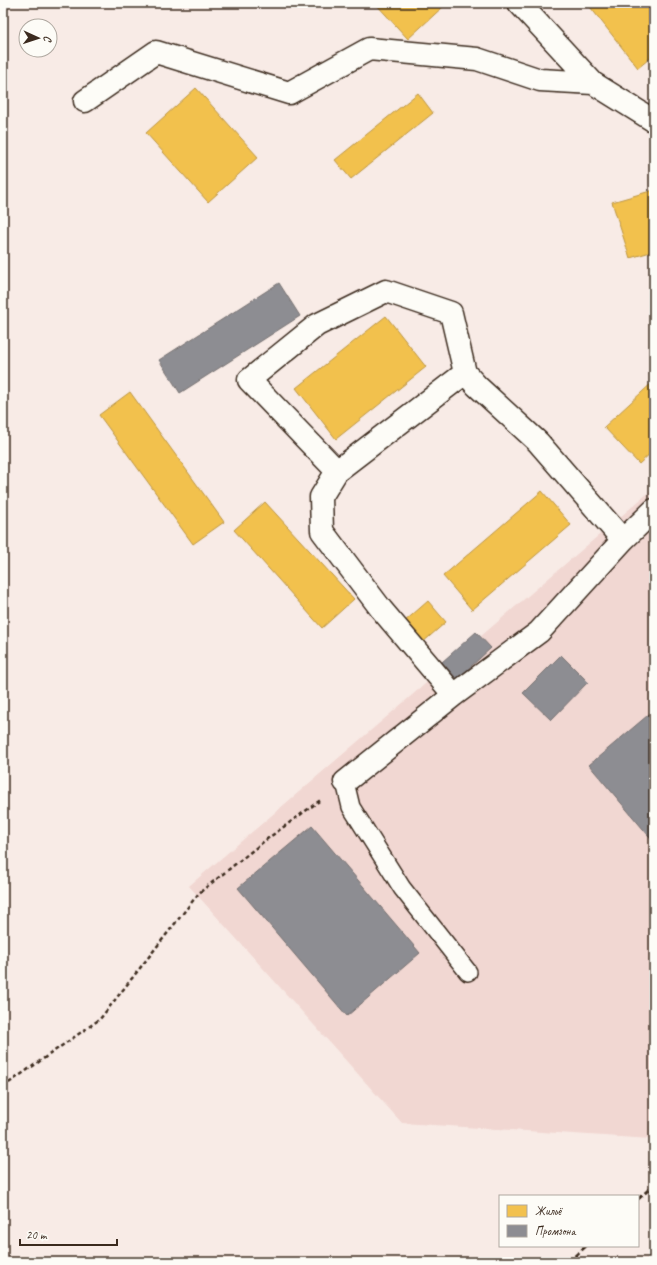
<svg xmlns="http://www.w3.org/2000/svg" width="657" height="1265" viewBox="0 0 657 1265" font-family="Caveat,sans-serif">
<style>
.built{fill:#f1d7d2}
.homes{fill:#f2c14e;stroke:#bb9440}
.industry{fill:#8d8d92;stroke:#746f6f}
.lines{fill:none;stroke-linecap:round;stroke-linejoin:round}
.service-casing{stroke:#3b2a1e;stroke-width:20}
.minor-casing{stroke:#3b2a1e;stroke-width:25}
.path{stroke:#3b2a1e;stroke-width:2.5;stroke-dasharray:4 3;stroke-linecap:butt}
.service{stroke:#fdfcf7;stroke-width:17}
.minor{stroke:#fdfcf7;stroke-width:22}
.rail{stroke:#3b2a1e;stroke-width:3;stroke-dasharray:6 3;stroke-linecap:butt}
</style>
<rect width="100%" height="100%" fill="#f8ebe6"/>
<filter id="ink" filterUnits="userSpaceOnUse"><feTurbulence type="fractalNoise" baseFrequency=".025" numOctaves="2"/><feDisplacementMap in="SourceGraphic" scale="8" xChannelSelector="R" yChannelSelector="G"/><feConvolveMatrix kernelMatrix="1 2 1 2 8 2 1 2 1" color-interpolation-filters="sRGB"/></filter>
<g filter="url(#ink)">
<path class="built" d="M654,488V1136L651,1139L402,1123L189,886Z"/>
<path class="homes" d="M375,3H447L408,39Z
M587,3H654V55L638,68Z
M196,88L258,157L208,202L146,133Z
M418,93L433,113L351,179L335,160Z
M654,190V251L630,258L612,202Z
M386,316L426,367L336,439L296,388Z
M654,381V450L639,464L604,427Z
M130,392L224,522L193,544L99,415Z
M542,491L571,525L472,610L443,576Z
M265,502L354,599L322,628L234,530Z
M428,601L446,622L422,643L404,622Z"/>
<path class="industry" d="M279,283L300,316L180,393L159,360Z
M476,632L491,648L457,679L442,662Z
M561,655L588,682L551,720L523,693Z
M654,710V842L589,765Z
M312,826L420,953L347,1016L238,888Z"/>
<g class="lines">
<g class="service-casing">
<path id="service" d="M345,782L351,807L402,888L468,972"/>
</g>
<g class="minor-casing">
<path id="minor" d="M519,3L593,83L654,121
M85,101L156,52L289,93L369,49L477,59L540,80L593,83
M465,373L337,471L249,380L317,325L386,291L451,313L465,373L477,386L538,442L623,540
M337,471L321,497L322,531L381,609L454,695
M345,782L454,695L539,632L623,540L654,510"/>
</g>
<path class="path" d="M3,1087L100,1019L199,893L267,839L322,799"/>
<use href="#service" class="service"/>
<use href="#minor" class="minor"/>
<path class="rail" d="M638,1199L654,1185
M568,1262L586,1246"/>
</g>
</g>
<rect width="657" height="1265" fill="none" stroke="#fdfcf7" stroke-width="16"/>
<rect x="8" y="8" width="641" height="1249" fill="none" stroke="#3b2a1e" stroke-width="1.5" filter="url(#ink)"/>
<rect x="499" y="1195" width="140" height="52" fill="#fdfcf7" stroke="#afa8a0"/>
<rect x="507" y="1205" width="20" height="12" fill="#f2c14e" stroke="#afa8a0"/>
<text x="535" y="1215" font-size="12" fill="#3b2a1e">Жильё</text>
<rect x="507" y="1225" width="20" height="12" fill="#8d8d92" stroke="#afa8a0"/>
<text x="535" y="1235" font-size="12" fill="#3b2a1e">Промзона</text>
<g transform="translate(38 38) rotate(93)"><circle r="19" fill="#fdfcf7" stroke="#afa8a0"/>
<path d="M0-3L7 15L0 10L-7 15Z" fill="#3b2a1e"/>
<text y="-6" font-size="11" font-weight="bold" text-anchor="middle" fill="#3b2a1e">С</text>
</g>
<path d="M20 1239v6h97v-6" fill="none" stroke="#3b2a1e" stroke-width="2"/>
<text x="26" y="1239" font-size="12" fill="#3b2a1e" stroke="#fdfcf7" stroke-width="3" paint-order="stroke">20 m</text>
</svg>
